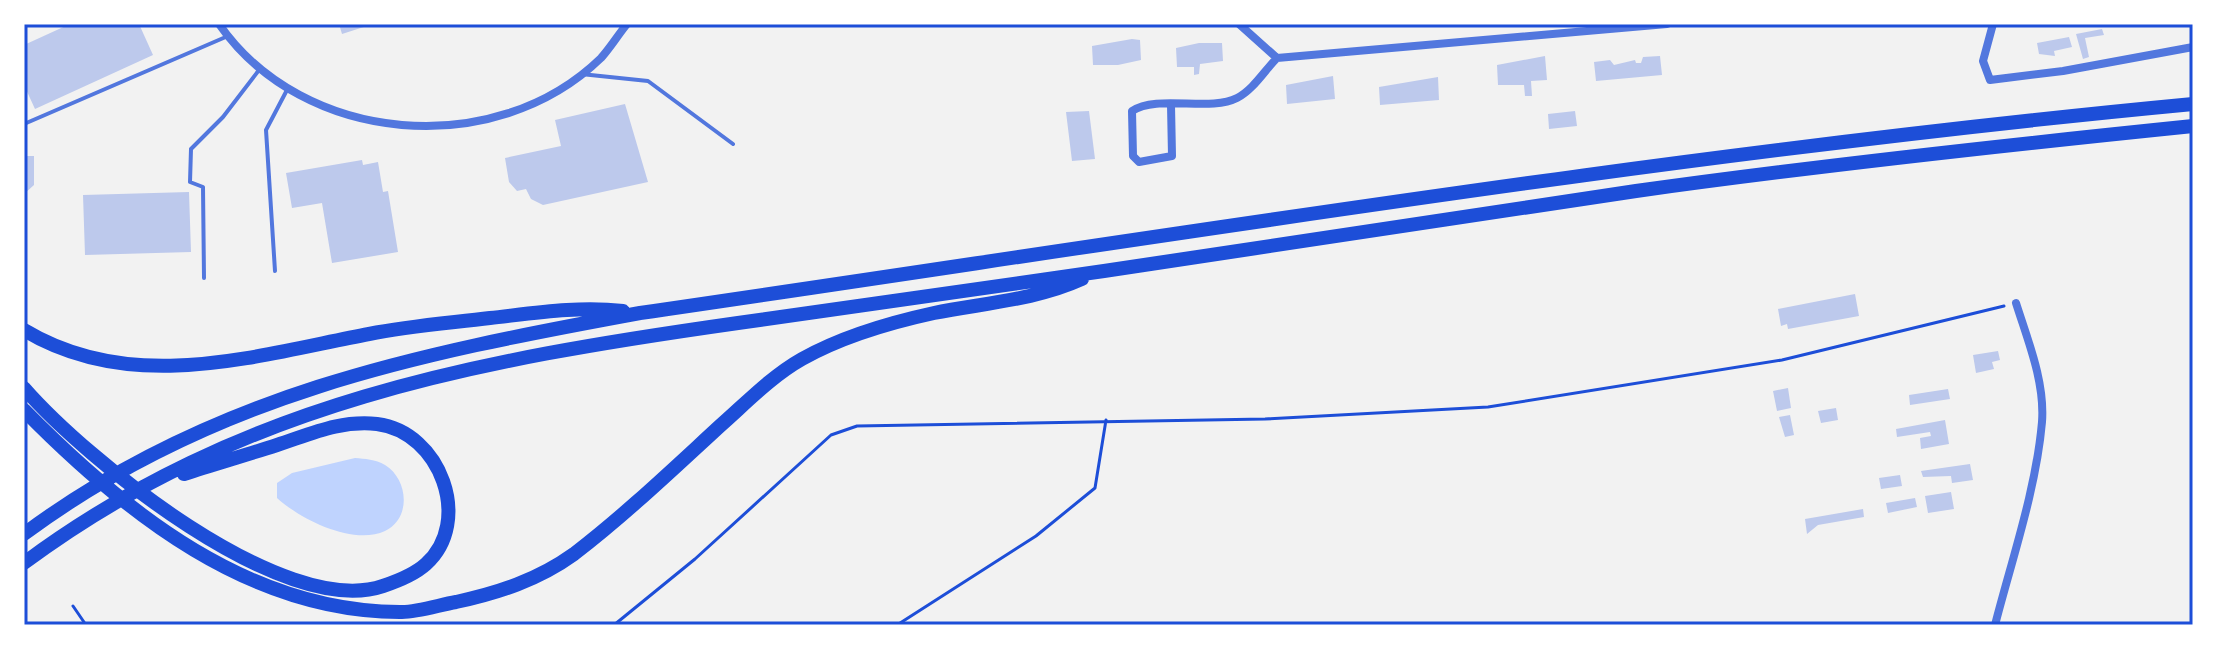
<svg xmlns="http://www.w3.org/2000/svg" width="2217" height="649" viewBox="0 0 2217 649" font-family="'Asap Condensed',sans-serif">
<style>
.water{fill:#bfd3fe}
.building{fill:#bdc9ec}
.lines{fill:none;stroke-linecap:round;stroke-linejoin:round}
.path{stroke:#1d4ed8;stroke-width:3}
.service{stroke:#5277de;stroke-width:4}
.minor{stroke:#5277de;stroke-width:8}
.trunk{stroke:#1d4ed8;stroke-width:14}
.neatline{fill:none;stroke:#1d4ed8;stroke-width:3}
</style>
<rect width="100%" height="100%" fill="#f2f2f2"/>
<path class="water" d="M355,458C365,459 375,459 385,465C408,479 412,518 385,531C353,546 300,519 277,498V483L292,473Z"/>
<path class="building" d="M70,24H139L153,55L35,109L24,85V45Z
M339,24H370V25L342,34Z
M2102,29L2104,35L2085,38L2089,57L2083,59L2076,34Z
M2069,37L2072,47L2054,51L2055,56L2039,54L2037,43Z
M1132,39L1140,40L1141,60L1118,65H1093L1092,46Z
M1199,43H1222L1223,61L1200,64L1199,74L1194,75V67H1177L1176,48Z
M1545,56L1547,80L1531,81L1532,96H1525L1524,85H1498L1497,65Z
M1660,56L1662,75L1596,81L1594,62L1610,60L1614,65L1635,60L1636,63H1641L1643,57Z
M1333,76L1335,99L1287,104L1286,85Z
M1438,77L1439,100L1380,105L1379,87Z
M625,104L648,182L543,205L531,199L526,189L517,191L509,182L505,158L561,146L555,120Z
M1089,111L1095,159L1072,161L1066,112Z
M1575,111L1577,126L1549,129L1548,114Z
M24,156H34V185L24,194Z
M362,160L363,165L378,162L383,192L388,191L398,252L332,263L322,203L292,208L286,173Z
M189,192L191,252L85,255L83,195Z
M1855,294L1859,316L1788,329L1787,324L1781,326L1778,309Z
M1998,351L2000,360L1992,362L1994,369L1976,373L1973,355Z
M1788,388L1791,408L1777,411L1773,391Z
M1948,389L1950,399L1910,405L1909,395Z
M1836,408L1838,420L1821,423L1818,411Z
M1790,415L1794,435L1785,437L1779,417Z
M1945,420L1949,444L1921,449L1920,438L1931,436L1930,432L1897,437L1896,429Z
M1970,464L1973,480L1952,483L1951,476L1923,477L1921,471Z
M1900,475L1902,486L1881,489L1879,478Z
M1951,492L1954,509L1928,513L1925,496Z
M1915,498L1917,507L1888,513L1886,503Z
M1863,509L1864,517L1818,525L1807,534L1805,519Z"/>
<g class="lines">
<path class="path" d="M73,606L86,625
M614,625L695,559L831,435L857,426L1265,419L1488,407L1782,360L2004,306
M897,625L1036,536L1095,488L1106,420"/>
<path class="service" d="M581,74L648,81L733,144
M24,124L228,36
M275,271L266,130L288,88
M204,278L203,187L190,182L191,149L223,117L259,70"/>
<path class="minor" d="M219,24C303,145 495,161 601,58C610,48 618,35 627,24
M1239,24L1277,58L1667,24
M1993,24L1983,61L1990,80L2063,71L2193,47
M1171,105L1172,156L1139,162L1133,156L1132,111C1157,94 1210,112 1237,98C1253,90 1265,70 1277,58
M1995,625C2012,559 2036,490 2042,422C2045,382 2028,341 2016,303"/>
<path class="trunk" d="M24,330C132,395 254,356 369,334C409,326 450,323 490,318C535,313 578,306 623,311
M24,388C86,459 283,620 383,586C398,581 415,574 426,564C473,522 441,432 377,424C340,420 311,434 277,445C246,455 215,464 184,474
M24,410C125,513 251,613 402,612C419,612 439,605 456,602C498,593 538,580 574,554C626,514 673,469 721,425C747,402 772,376 802,359C843,336 888,323 934,313C984,303 1036,300 1082,279
M24,534C211,395 416,354 640,313C1157,238 1673,153 2193,104
M24,563C241,402 477,360 738,323C860,306 982,289 1104,271C1282,244 1459,216 1636,191C1821,165 2007,145 2193,126"/>
</g>
<rect width="2217" height="649" fill="none" stroke="#ffffff" stroke-width="52"/>
<rect x="26" y="26" width="2165" height="597" class="neatline"/>
</svg>
